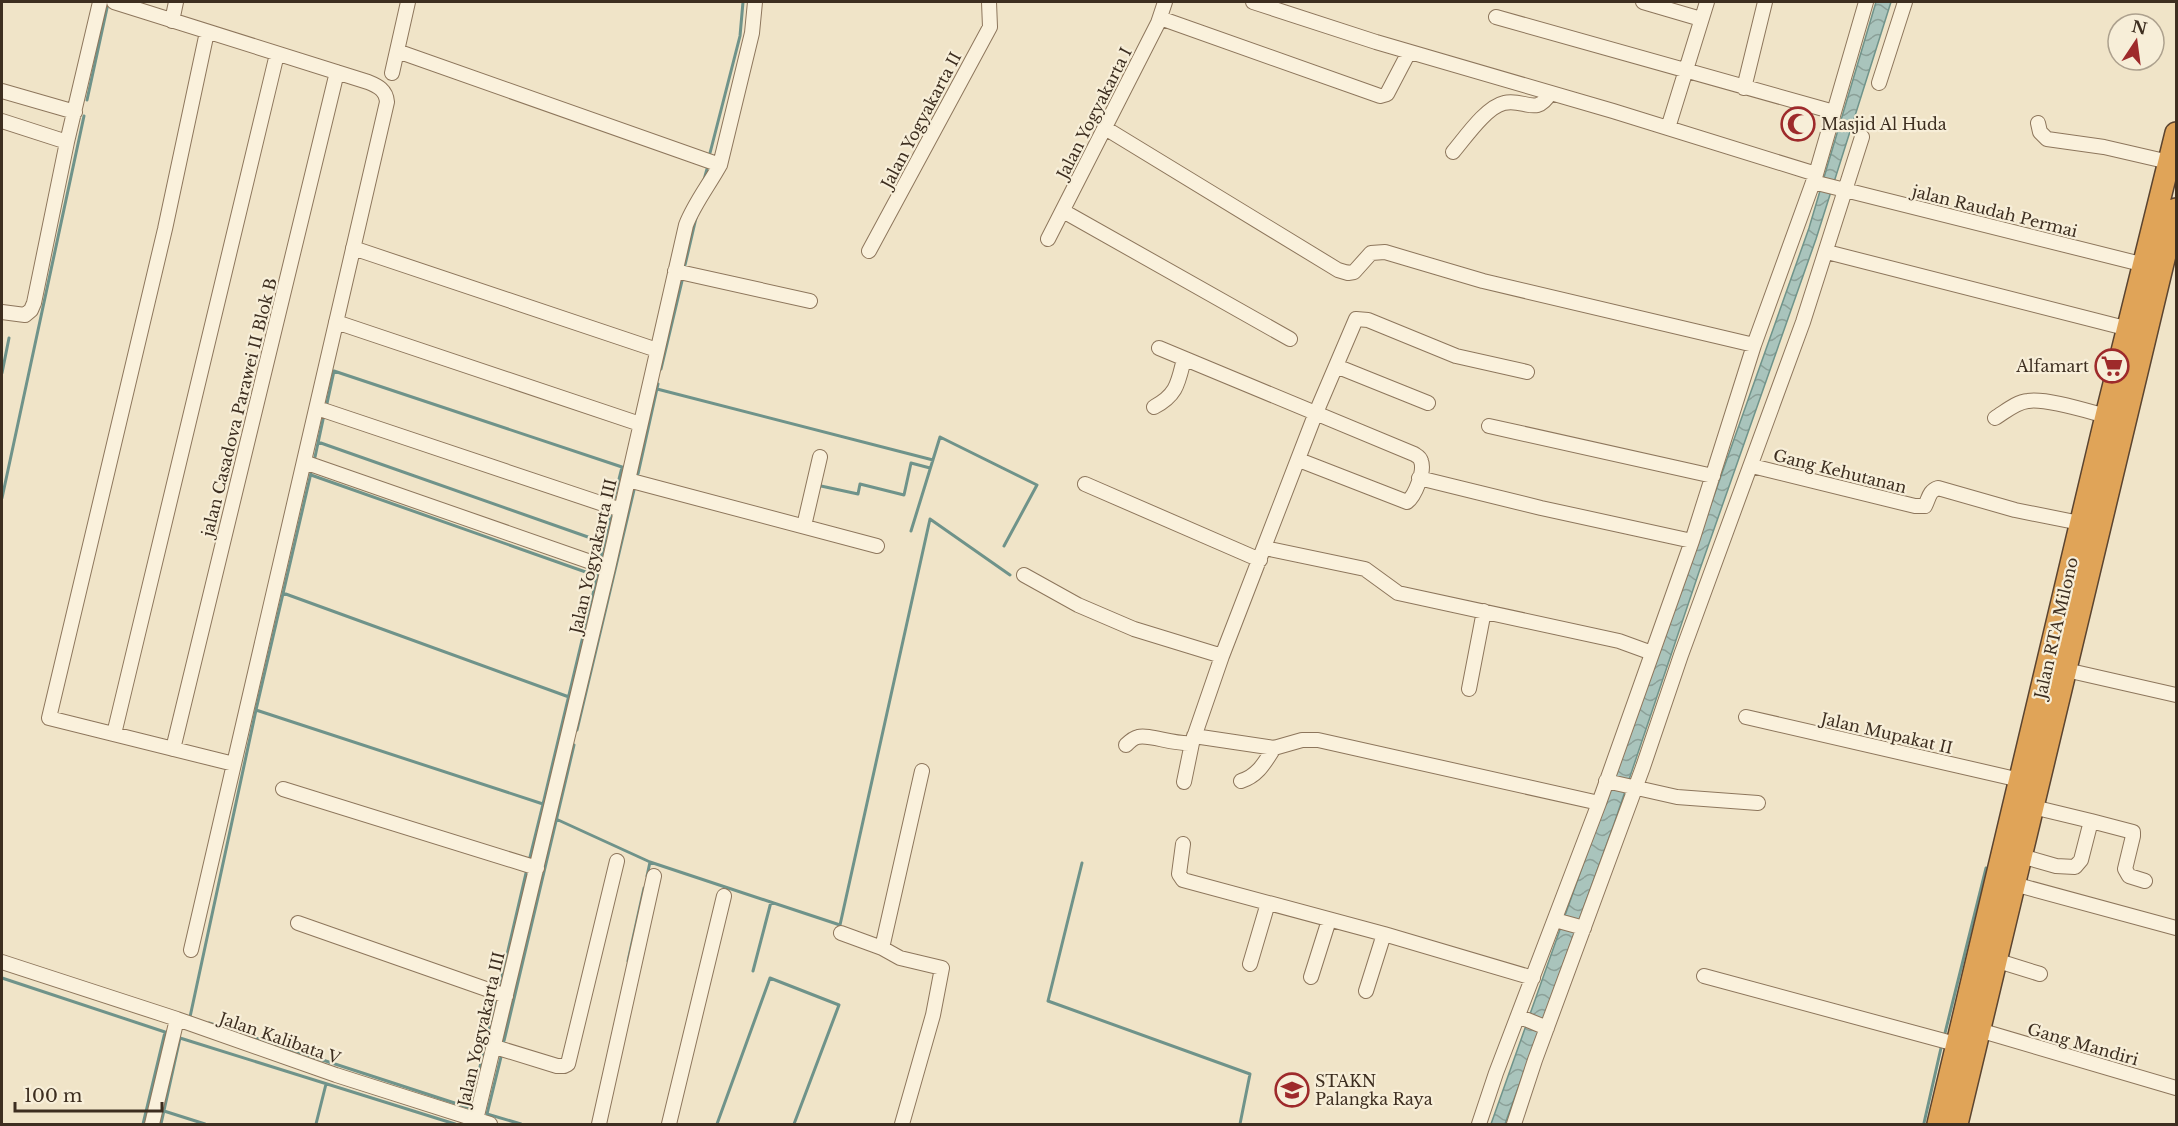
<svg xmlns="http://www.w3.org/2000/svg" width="2178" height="1126" viewBox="0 0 2178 1126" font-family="'Libre Baskerville',serif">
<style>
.water{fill:url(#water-waves);stroke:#6f938a;stroke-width:1.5}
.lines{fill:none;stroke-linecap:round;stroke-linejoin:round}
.stream{stroke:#6f938a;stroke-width:3}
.minor-casing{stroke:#8d765c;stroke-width:16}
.highway-casing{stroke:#5b4430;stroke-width:24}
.minor{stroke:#faf1dc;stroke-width:14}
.highway{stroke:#e0a458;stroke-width:21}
.labels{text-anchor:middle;stroke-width:4.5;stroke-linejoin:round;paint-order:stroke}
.street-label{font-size:16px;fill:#3d2e20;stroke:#f7eed8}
.poi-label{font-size:16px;fill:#3d2e20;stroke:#f7eed8;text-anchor:start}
</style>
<defs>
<pattern id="water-waves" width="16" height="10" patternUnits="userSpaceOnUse" patternTransform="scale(1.5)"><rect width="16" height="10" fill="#a9c4bc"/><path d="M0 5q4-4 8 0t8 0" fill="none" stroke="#8ba098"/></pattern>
</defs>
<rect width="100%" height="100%" fill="#f0e4c8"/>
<path class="water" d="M1876,2H1891L1816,239L1700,569L1614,824L1505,1124H1491L1809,228Z"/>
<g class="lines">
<path class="stream" d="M87,100L107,8
M710,153L740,36L743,2
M704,180L707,169
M685,265L696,218
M661,369L682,281
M2,373L9,338
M657,389L933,460
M326,408L334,371L622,467L614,499
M318,442L605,543
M315,457L324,415
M638,474L658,384
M311,475L597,576
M821,486L858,494L860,484L904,495L911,463L930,468
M2,498L84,116
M911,531L940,437L1037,485L1004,546
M600,562L611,515
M283,593L569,697
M256,710L311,473
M577,730L634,490
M543,804L599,569
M556,819L650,862L840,925L930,519L1010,575
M1082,863L1048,1001L1250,1074L1240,1124
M647,876L650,862
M628,961L644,888
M753,971L771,902
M2,978L165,1032L143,1124
M500,985L526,873
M190,1017L256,710L543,804L530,857
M209,1023L470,1108L496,1001
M1945,1033L1986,868
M504,1041L574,745
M501,1057L487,1114L521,1124
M164,1111L205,1124
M1924,1123L1941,1048
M161,1124L180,1038L455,1124
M316,1124L326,1084
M717,1124L770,978L839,1005L794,1124"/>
<g class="minor-casing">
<path id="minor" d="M114,2L368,82C378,86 386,90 387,102L191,950
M1253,2L1376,42L1613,111L1816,174
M1643,2L1701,19
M1496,17L1834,112
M1160,18L1380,96L1387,94L1409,52
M172,21L176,2
M207,32L165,229L49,718L234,764
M397,51L720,165
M392,73L408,2
M1879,83L1905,2
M1744,88L1765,2
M2,91L75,112
M2,121L67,142
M2038,123L2040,132L2047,139L2104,147L2169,162
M1105,128L1338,270L1348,273L1354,272L1371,253L1385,252L1483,281L1754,345
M1668,128L1707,2
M1453,152C1465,138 1486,107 1504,103C1524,98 1537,117 1550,93
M1813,182L2145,265
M1063,211L1290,339
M1048,239L1158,23L1165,2
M353,248L657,350
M869,251L990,27L989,2
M1827,252L2129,329
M675,271L810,301
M2,312L25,315L31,310L34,303L67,142L100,2
M336,322L640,424
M1159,348L1414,454C1417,456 1420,457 1421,461C1425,471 1415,496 1407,502L1299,460
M1336,366L1428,403
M1154,407C1177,395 1178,383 1184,359
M317,408L621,510
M1995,418C2005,412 2016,402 2028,401C2046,398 2087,411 2106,416
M1489,426L1713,476
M304,462L608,568
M1752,466L1915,506H1925C1929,498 1929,491 1938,488L2015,510L2080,523
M1419,478L1541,508L1692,541
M628,480L877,546
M1085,484L1260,560
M804,526L820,457
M1265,548L1365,569L1398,593L1619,641L1652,653
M1024,575L1078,605L1134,629L1222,656
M2066,670L2176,695
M1469,689L1484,611
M1746,717L2020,780
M114,734L277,54
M1194,736L1274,748L1302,740H1318L1599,803
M1126,745C1129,742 1133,738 1138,737C1149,734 1175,745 1192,743L1222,656L1315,415L1356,319L1368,320L1456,356L1527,372
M173,749L337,72
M1241,781C1258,776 1265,762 1274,748
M1606,781L1677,797L1758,803
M1184,782L1192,743
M283,789L537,868
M2091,821L2133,832V836L2125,869L2129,876L2145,881
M1183,844L1179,874L1183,880L1384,934L1533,978
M2021,856L2056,866L2075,867L2081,860L2091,821L2033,807
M2014,884L2176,928
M1555,920L1584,928
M298,923L506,996
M841,933L882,948L900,958L942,968L933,1015L902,1124
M882,948L922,771
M1995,960L2040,974
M2,962L177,1019L336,1075L490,1124
M1250,964L1268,903
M1704,976L1963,1046
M1311,977L1329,920
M1366,991L1384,934
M1518,1016L1547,1028
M1979,1030L2176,1088
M495,1047L557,1066H564L568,1064L617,861
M152,1124L177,1019
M475,1124L608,568L686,225C694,204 709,185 720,165L752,33L755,2
M599,1124L654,876
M669,1124L724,896
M1479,1124L1496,1073L1599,803L1692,541L1754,345L1816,174L1866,2
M1514,1124L1535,1060L1643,767L1681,655L1803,322L1862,137"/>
</g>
<g class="highway-casing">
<path id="highway" d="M1938,1124L2106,416L2176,133
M1957,1124L2176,209"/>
</g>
<use href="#minor" class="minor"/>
<use href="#highway" class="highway"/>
</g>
<defs>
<g id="mosque-ring" transform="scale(1.725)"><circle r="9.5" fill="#f7eed8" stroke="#9e2a2b" stroke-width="1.5"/><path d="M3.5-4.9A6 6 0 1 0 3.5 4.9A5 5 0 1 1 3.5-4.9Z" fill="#9e2a2b"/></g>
<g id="supermarket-ring" transform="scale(1.725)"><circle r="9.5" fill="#f7eed8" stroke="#9e2a2b" stroke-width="1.5"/><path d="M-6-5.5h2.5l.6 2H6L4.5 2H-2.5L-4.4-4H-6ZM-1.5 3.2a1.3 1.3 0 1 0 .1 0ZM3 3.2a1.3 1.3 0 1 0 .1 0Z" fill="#9e2a2b"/></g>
<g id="university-ring" transform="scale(1.725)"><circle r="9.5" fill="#f7eed8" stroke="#9e2a2b" stroke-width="1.5"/><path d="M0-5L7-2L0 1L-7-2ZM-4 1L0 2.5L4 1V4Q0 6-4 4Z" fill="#9e2a2b"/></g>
</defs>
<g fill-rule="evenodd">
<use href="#mosque-ring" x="1798" y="124"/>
<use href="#supermarket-ring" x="2112" y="366"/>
<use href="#university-ring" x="1292" y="1090"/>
</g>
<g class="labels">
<g class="street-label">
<text transform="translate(1094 113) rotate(-63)" y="6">Jalan Yogyakarta I</text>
<text transform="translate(921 120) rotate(-62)" y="6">Jalan Yogyakarta II</text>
<text transform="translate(1995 211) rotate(14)" y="6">jalan Raudah Permai</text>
<text transform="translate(239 407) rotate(-76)" y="6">jalan Casadova Parawei II Blok B</text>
<text transform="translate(1840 471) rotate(14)" y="6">Gang Kehutanan</text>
<text transform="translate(593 556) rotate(-77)" y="6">Jalan Yogyakarta III</text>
<text transform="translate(2056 628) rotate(-77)" y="6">Jalan RTA Milono</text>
<text transform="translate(1887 733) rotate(13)" y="6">Jalan Mupakat II</text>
<text transform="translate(481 1029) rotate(-77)" y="6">Jalan Yogyakarta III</text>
<text transform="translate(280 1038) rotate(19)" y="6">Jalan Kalibata V</text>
<text transform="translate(2083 1044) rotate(16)" y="6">Gang Mandiri</text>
</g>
<g class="poi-label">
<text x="1821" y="130">Masjid Al Huda</text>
<text x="2089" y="372" text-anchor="end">Alfamart</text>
<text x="1315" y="1087">STAKN<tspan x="1315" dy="18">Palangka Raya</tspan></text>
</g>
</g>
<rect width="2178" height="1126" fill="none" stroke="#3d2e20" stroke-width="6"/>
<g transform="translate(2136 42) rotate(13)"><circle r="28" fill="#f7eed8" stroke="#ada18e" stroke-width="1.5"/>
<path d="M0-4.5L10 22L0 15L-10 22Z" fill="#9e2a2b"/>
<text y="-9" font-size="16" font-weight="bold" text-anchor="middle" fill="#3d2e20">N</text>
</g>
<path d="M15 1102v9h147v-9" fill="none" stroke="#3d2e20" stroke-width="3"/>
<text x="24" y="1102" font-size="18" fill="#3d2e20" stroke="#f7eed8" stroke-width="4.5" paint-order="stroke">100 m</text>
</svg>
